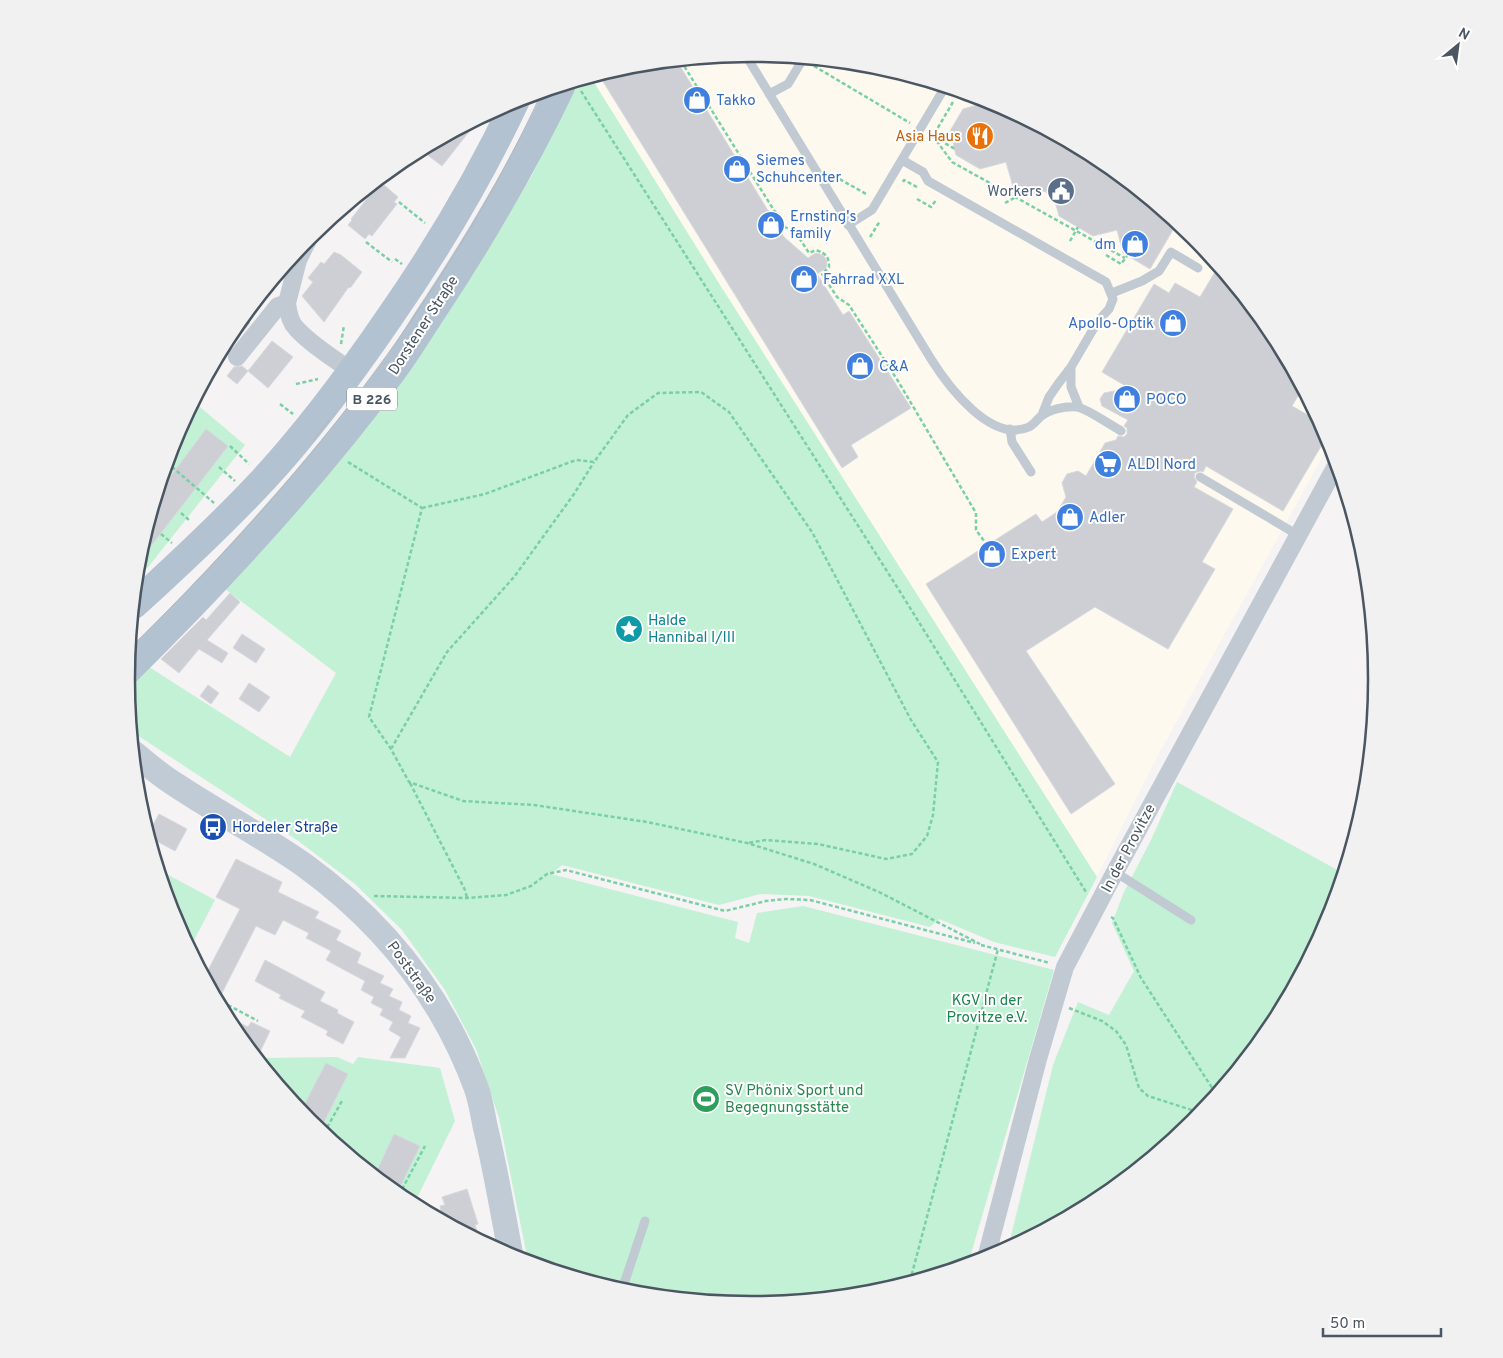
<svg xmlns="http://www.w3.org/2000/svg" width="1503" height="1358" viewBox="0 0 1503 1358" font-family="Overpass,sans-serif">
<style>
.commercial{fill:#fdf9ef}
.green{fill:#c3f1d5}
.building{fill:#cdcfd5;stroke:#d7d9de}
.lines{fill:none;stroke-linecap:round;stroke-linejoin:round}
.path{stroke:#7ad0a6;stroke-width:2.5;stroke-dasharray:4 2.5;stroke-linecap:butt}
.lane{stroke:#c1cad2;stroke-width:9}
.street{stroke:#c1cad2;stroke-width:18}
.secondary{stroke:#c1cbd6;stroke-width:25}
.primary{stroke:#b3c2d1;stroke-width:28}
.tram{stroke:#b5b8bd;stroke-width:1}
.labels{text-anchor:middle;stroke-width:4;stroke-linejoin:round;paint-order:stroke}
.shield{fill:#fff;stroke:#808990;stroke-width:1}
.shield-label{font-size:14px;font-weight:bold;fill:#4a5661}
.shop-label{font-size:15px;fill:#366cbe;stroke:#fff;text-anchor:start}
.food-label{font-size:15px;fill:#c56008;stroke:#fff;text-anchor:end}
.service-label{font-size:15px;fill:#4e5e75;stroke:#fff;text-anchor:end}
.street-label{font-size:15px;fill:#4a5661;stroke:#fff}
.culture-label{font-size:15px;fill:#0d838f;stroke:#fff;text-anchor:start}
.transit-label{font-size:15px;fill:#164399;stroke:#fff;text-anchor:start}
.park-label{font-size:15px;fill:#17864f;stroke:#fff}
.leisure-label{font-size:15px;fill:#27864d;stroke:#fff;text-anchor:start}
.rim{fill:none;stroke:#4a5661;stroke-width:2.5}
</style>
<rect width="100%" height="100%" fill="#f5f3f3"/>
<path class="commercial" d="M752,54L874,66L991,101L1099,159L1194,237L1272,332L1329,440L1330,443L1157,757L1097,877L720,285L595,84L592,77L630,66Z"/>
<path class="green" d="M592,77L595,84L720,285L1097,877L1055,957L994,942L939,919L930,927L809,896L760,894L719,905L562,865L551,874L738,922L735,938L749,943L757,913L803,906L1054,970L968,1264L873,1292L751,1304L629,1292L528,1261L499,1118L476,1049L445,990L402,930L355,884L297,840L131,731L127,688L149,667L290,757L336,673L225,589L347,452L407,375L471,276L532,175L577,82Z
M194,402L245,445L149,566L136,579L138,557L174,439Z
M1177,782L1343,873L1329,919L1271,1027L1193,1121L1099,1199L1008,1248L1053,1065L1078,1002L1109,1015L1134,971L1112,923L1124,892L1151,840Z
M159,870L215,900L190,948L174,918Z
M337,1057L353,1064L358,1057L440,1068L455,1121L414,1204L404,1199L309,1121L261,1062L263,1058Z"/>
<path class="building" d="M677,61L784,237L808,258L816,253L823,255L827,261L826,268L817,274L843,315L849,311L911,408L851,445L858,457L842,468L599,75L630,66Z
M991,101L1099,159L1177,223L1150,269L1123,253L1117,230L1093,236L1059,216L1054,198L1044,191L1024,195L1014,190L1006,162L980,169L956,155L950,131L963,109Z
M479,119L442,166L421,150L448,136Z
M379,185H384L398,197L394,202L397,204L372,236L369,234L365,239L348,225L352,220L351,219L376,187L377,188Z
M334,252L341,255L362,272L351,287L348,288L324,322L302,296L313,282L308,278L321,262L324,264Z
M1218,267L1272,332L1302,389L1292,406L1320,422L1327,436L1283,511L1206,466L1203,472L1200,471L1195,473L1194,477L1197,482L1194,487L1233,509L1202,562L1215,569L1168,649L1095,607L1026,651L1115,784L1071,814L926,584L1036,514L1042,522L1057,512L1066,497L1062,483L1067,474L1078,471L1086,476L1105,443L1116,440L1118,436L1124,437L1127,434V428L1124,426L1128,420L1102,406L1100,399L1104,393L1129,388L1102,372L1154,284L1169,293L1175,283L1200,297Z
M243,318L250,323L243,332L236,326Z
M272,341L293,357L268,388L248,371Z
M242,366L248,371L237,384L227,376L234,367Z
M206,429L228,446L138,563L158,493Z
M230,593L240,602L207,640L228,653L222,663L199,649L179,673L161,659L203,617L206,620Z
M242,634L265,649L256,663L233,648Z
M249,683L270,697L259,712L239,699Z
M208,685L219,693L211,704L200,696Z
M159,814L187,829L175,851L149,837L148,834Z
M236,859L282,882L278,892L319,912L315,918L341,931L336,940L361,953L357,963L384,976L380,983L393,989L389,996L402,1002L399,1010L411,1016L408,1023L420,1028L405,1058H390L401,1037L389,1030L393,1022L380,1015L383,1009L371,1003L374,997L361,990L365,981L326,960L331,951L306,938L309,933L283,920L275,935L256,926L221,995L212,990L205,976L240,909L216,897Z
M265,960L325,992L320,1001L338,1010L337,1013L354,1022L343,1044L326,1035L328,1031L301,1017L305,1011L279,998L281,995L255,981Z
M226,1016L248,1027L251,1022L270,1031L260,1052L247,1045L231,1026Z
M326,1063L348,1074L320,1130L309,1121L301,1111Z
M394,1134L420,1146L401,1185L398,1184L395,1191L375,1175Z
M467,1189L478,1224L475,1225L480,1239L444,1220L442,1216L440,1206L445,1205L442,1197Z"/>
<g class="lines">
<path class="path" d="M681,61L770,204L785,227L796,233L809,253L816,250C826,254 829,256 829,267L822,274L837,297L849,305L898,381L976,513V530L987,545
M814,66L910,123
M581,91L899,590L1086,892
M953,102L933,136L952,162L1125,258
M934,137L955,149
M834,176L868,195
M903,182L904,180L917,187
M917,199L931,207L937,199
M399,202L425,223
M1005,203L1016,197L1019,192
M870,237L880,221
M1070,241L1078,227
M366,242L392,262
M1106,255L1121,264L1127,256
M395,259L402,264
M341,344L344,325
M296,384L318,379
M280,404L293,414
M230,446L249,464
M348,462L422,508L369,717L391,749L409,782L463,801L534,805L647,822L747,843L814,864L879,892L980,944
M166,464L171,466L214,503
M219,467L235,481
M422,508L485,494L576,460L594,462L628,415L658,393L701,392L729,412L812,532L911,720L938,762L933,815L927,836L912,854L886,859L818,844L766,840L747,843
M181,513L189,520
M161,534L172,543
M391,749L447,652L514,577L574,494L594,462
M410,783L465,890L467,898
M143,815L149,820L146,826
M374,896L467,898L506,895L531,886L547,874L566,870L725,911L766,901L786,899L810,900L975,943
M1111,917L1113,918L1141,978L1216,1094
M981,945L1050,963
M228,1005L258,1021
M221,1006L226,1009
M1069,1008L1102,1021L1116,1031L1126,1045L1139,1088L1148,1096L1198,1112
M1199,1114L1198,1112L1206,1106
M324,1133L343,1099
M399,1195L425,1146
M910,1281L998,949"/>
<path class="lane" d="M745,54L931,359C948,386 991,444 1029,427C1033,425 1037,420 1040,417C1050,409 1065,406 1077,407C1086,408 1112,426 1121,431
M954,90L965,97L971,95
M769,94L788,84L803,59
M902,160L923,172L928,181L1106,282L1113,299L1109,309L1098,321L1071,367L1058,384L1049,397L1042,415
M848,225L872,210L945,87
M1112,293L1142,281L1159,271L1171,252L1198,268
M1071,367V387L1079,407
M1010,429L1012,442L1031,472
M1200,477L1298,535
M1115,872L1191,920
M622,1290L645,1221"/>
<path class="street" d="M491,113L506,121
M287,303C288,312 290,322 296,328C312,346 334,358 352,372
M237,357L278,306L287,303L298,260L309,238
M986,1258L1038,1059L1065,967L1115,872L1337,464"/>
<path class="secondary" d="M134,753C147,764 161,776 176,785C218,813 263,836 304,865C384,923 443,996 477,1090C481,1102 483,1117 486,1130C496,1172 503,1214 511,1256"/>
<path class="primary" d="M134,605C178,565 223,523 264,479C310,429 350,375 389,318C437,249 480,177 516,100
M127,671C222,577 313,479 392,372C407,352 420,330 434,309C481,238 524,164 561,87"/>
<path class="tram" d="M313,440L335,413
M129,649C296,487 444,305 542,92"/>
</g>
<defs>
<g id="shop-disc" transform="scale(1.4375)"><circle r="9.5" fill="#3f7fe0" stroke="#fff"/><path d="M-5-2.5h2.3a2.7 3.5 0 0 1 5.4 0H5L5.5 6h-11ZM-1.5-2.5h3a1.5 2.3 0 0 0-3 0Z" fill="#fff"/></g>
<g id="restaurant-disc" transform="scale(1.4375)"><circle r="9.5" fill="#e8710a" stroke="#fff"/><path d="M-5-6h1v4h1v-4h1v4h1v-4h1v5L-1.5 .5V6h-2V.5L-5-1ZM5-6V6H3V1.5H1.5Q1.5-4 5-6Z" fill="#fff"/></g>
<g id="civic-disc" transform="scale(1.4375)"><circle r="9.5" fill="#5c6f8a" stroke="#fff"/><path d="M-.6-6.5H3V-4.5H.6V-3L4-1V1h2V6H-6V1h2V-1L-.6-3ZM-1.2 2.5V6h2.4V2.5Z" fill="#fff"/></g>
<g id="supermarket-disc" transform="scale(1.4375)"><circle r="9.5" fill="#3f7fe0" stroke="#fff"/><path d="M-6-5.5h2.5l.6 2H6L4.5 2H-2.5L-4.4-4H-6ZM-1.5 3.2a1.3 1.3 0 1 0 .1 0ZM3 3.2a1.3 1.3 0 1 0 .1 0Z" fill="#fff"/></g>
<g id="sight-disc" transform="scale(1.4375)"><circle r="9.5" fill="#0f9aa8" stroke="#fff"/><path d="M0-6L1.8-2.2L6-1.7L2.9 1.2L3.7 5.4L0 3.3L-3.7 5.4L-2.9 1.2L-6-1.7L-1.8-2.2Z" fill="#fff"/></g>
<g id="bus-disc" transform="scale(1.4375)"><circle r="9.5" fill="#1a4fb4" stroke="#fff"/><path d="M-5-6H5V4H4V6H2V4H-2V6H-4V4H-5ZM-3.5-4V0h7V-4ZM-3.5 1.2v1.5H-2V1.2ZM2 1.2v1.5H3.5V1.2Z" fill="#fff"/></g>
<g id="stadium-disc" transform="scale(1.4375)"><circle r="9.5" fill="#2e9e5b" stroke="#fff"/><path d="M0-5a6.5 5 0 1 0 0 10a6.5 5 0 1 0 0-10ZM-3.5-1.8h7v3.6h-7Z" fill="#fff"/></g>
</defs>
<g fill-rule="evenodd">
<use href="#shop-disc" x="697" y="100"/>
<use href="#restaurant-disc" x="980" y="136"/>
<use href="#shop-disc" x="737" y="169"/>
<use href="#civic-disc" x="1061" y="191"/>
<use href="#shop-disc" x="771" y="225"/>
<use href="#shop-disc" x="1135" y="244"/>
<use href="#shop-disc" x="804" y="279"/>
<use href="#shop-disc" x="1173" y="323"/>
<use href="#shop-disc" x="860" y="366"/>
<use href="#shop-disc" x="1127" y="399"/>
<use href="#supermarket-disc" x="1108" y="464"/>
<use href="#shop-disc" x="1070" y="517"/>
<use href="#shop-disc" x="992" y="554"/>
<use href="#sight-disc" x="629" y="629"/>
<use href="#bus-disc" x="213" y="827"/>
<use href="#stadium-disc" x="706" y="1099"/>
</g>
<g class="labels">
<rect class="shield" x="347" y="387.5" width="50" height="23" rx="4"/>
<g class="shield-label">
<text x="372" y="404">B 226</text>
</g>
<g class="shop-label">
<text x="716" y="105">Takko</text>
<text x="756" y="165">Siemes<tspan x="756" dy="17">Schuhcenter</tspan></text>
<text x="790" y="221">Ernsting's<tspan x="790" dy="17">family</tspan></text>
<text x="1116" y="249" text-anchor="end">dm</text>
<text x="823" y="284">Fahrrad XXL</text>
<text x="1154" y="328" text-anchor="end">Apollo-Optik</text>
<text x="879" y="371">C&amp;A</text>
<text x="1146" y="404">POCO</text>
<text x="1127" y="469">ALDI Nord</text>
<text x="1089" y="522">Adler</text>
<text x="1011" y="559">Expert</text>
</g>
<g class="food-label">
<text x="961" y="141">Asia Haus</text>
</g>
<g class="service-label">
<text x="1042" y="196">Workers</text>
</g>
<g class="street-label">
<text transform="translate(423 325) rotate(-57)" y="5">Dorstener Straße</text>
<text transform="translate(1128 848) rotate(-62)" y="5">In der Provitze</text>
<text transform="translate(412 972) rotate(54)" y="5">Poststraße</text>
</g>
<g class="culture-label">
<text x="648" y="625">Halde<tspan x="648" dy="17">Hannibal I/III</tspan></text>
</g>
<g class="transit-label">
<text x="232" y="832">Hordeler Straße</text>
</g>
<g class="park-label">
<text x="987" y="1005">KGV In der<tspan x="987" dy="17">Provitze e.V.</tspan></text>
</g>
<g class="leisure-label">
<text x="725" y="1095">SV Phönix Sport und<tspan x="725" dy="17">Begegnungsstätte</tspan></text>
</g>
</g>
<path d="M0 0H1503V1358H0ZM751 62H752A616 616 0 0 1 1368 678V680A616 616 0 0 1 752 1296H751A616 616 0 0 1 135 680V678A616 616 0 0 1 751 62Z" fill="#f1f1f2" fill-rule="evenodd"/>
<path class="rim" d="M751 62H752A616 616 0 0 1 1368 678V680A616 616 0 0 1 752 1296H751A616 616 0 0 1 135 680V678A616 616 0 0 1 751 62Z"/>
<g transform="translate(1458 45) rotate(29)" stroke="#ffffff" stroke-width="4" paint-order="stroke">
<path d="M0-4L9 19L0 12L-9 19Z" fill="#4a5661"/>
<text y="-8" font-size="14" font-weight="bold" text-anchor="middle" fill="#4a5661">N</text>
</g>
<path d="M1323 1328v8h118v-8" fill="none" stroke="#4a5661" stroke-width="2.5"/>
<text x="1330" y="1328" font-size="15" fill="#4a5661" stroke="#ffffff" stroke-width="4" paint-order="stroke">50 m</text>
</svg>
